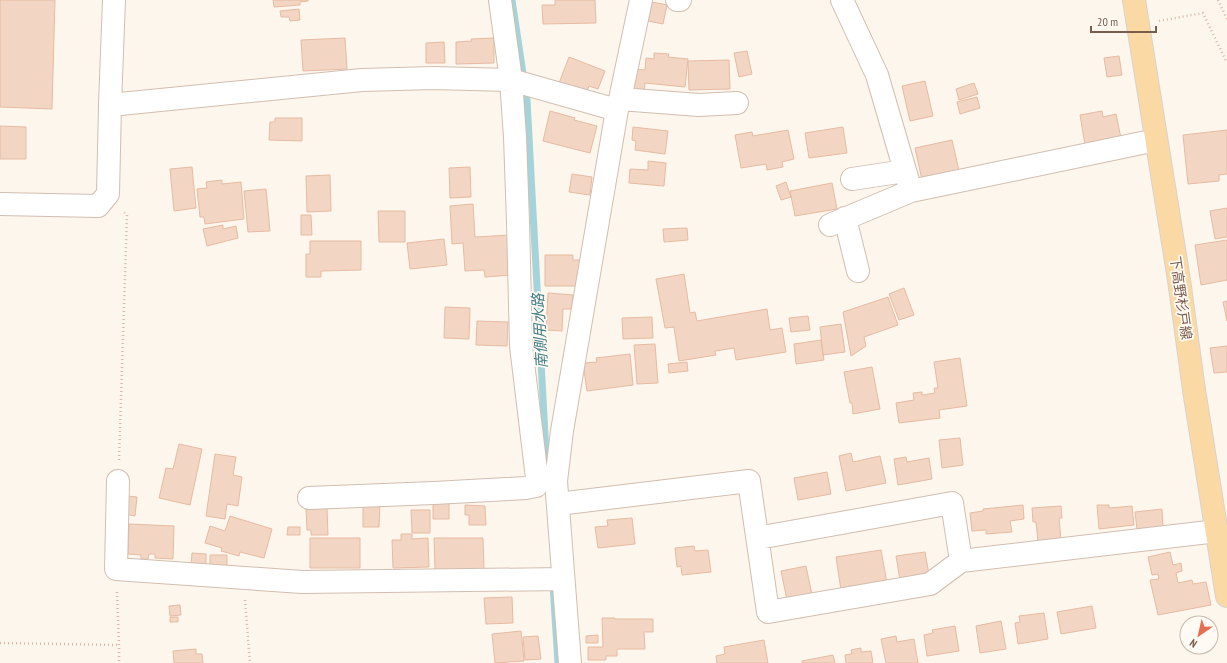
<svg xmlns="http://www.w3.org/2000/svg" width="1227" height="663" viewBox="0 0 1227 663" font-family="'PT Sans Narrow','Noto Sans JP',sans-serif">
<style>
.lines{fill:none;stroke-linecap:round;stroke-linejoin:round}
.stream{stroke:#a5d3da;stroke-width:7}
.building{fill:#f3d5c3;stroke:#e6bba3}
.minor-casing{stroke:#d1beb0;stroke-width:24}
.major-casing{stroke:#dad1cd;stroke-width:24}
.path{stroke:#d9b8a5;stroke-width:2.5;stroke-dasharray:1 3;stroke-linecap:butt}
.minor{stroke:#fff;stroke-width:22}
.major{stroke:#fbd9a5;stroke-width:22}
.labels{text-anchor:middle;stroke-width:3.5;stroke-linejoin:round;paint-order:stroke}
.street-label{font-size:14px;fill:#7a5c4d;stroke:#fffaf3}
.water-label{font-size:15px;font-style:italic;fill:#437c86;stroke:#fffaf3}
</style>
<rect width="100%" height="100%" fill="#fdf6ec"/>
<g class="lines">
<path class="stream" d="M512,0L527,100L547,473
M553,585L558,663"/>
</g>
<path class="building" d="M0,0H55L52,109L0,107Z
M273,0H308V1L300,2V5L274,7Z
M555,0H595L596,23L543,24L542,5H555Z
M652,2L667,5L663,24L648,21Z
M299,9L300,20L290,21L289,17H281L280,11Z
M345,38L347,69L303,71L301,40Z
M494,38V63L456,64V42L472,41L471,39Z
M444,42L445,63H426V43Z
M747,51L752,74L739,77L734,53Z
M654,53L669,54L668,57L688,59L685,87L645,83L644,94L632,93L634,69L645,70L646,58L654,59Z
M1119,56L1122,75L1107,77L1104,58Z
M569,57L605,71L598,89L589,86L586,94L559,83Z
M729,60L730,89L689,90L688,61Z
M925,81L933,116L910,121L902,86Z
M974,83L978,94L959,100L956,89Z
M977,97L980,108L960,114L957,102Z
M550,111L575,118L574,120L597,126L590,153L543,141Z
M1102,111L1103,117L1116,114L1121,138L1085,145L1080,115Z
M275,118H302V141L269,140L270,122H275Z
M0,126L26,127V159H0Z
M633,127L668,131L665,154L635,150L636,141L632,140Z
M843,127L847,153L809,158L805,133Z
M788,130L794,159L782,162L783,167L767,170L766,164L741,168L735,135L752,132L753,136Z
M1227,130V174L1219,175V181L1188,184L1183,135Z
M952,140L960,175L922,180L915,148Z
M648,161L666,163L664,186L629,183L630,169L648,170Z
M192,167L196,208L174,211L170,169Z
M470,167L471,197L450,198L449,168Z
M572,174L592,177L590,195L569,192Z
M330,175L331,211L307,212L306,176Z
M222,180V184L241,182L244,219L205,224L204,217H200L197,189L207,188L206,182Z
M786,182L791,197L781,200L776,186Z
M832,183L837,209L795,216L790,191Z
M266,189L270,231L248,232L244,191Z
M473,204L475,237L510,235L512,275L485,277L484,270L465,271L463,243L452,244L450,206Z
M1227,208V237L1215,239L1210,211Z
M378,211H405V242H379Z
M301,215H311L312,235H301Z
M223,225V229L236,226L238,238L207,246L203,229Z
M687,228L688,240L664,242L663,229Z
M444,239L447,265L410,269L407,243Z
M1227,240V280L1201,285L1195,245Z
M310,241H361V270L321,271V277H306V254H310Z
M545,255H573V260H581V286H545Z
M684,274L690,313L695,312L697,321L767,309L770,330L782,328L786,352L736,360L734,348L715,351L716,355L679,361L674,327L665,328L656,279Z
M904,288L914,315L899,320L889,294Z
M548,293L573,295L572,309H563L562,331L546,330Z
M888,297L898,325L864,337L866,346L851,356L843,312Z
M1227,301V321L1223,302Z
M445,307L470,308L469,339L444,338Z
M808,316L810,330L791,332L789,318Z
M652,317L653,338L623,339L622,318Z
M477,321L508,322L507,346L476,345Z
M841,324L845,352L823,355L820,327Z
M821,340L824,360L796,364L794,344Z
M655,344L658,383L637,384L634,345Z
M1227,346V372L1214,373L1210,348Z
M630,354L633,385L587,391L583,363L597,362L596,358Z
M960,358L967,406L939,410L940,418L899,423L896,403L914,400L913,393L922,392V395L935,393L934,388H938L934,362Z
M687,362L688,371L669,373L668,364Z
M872,367L880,409L853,414L852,403H850L844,372Z
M960,438L963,465L942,468L939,440Z
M179,444L202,449L190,505L159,498L166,468L173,469Z
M851,453L853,462L880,456L886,483L846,491L839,456Z
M215,454L236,457L233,475L242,477L238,506L227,504L225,519L206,516Z
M906,457L907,462L929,458L932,479L898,485L894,459Z
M827,472L831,494L798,500L794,478Z
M127,496L137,497L135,516L125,514Z
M433,500H449V519H433Z
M363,501H380L379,527H363Z
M465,505L485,506L486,525H469V515H465Z
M1023,505L1024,519L1010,521L1012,532L986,534V530L972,531L970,513L983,511V509Z
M1097,505H1109V508L1132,506L1134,525L1099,529Z
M1061,506L1062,518H1059L1061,540L1038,542L1036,522H1033L1032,508Z
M306,508H327L328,535H311V530H307Z
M1162,509L1163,526L1137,529L1135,512Z
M411,510H430V533H412Z
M230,516L272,529L264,558L240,552L239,556L221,551L222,548L205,543L210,526L225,531Z
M632,518L635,544L598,548L595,527L608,526L607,520Z
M129,524L174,526L173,559L155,558V554H149L148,559H141V555L128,554Z
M288,527H300V535H287Z
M401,534H412V539L428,538L429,567L393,568L392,540H401Z
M310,538H360V568H310Z
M434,538H483L484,569L435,570Z
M694,546L695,551L708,550L711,572L682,575L681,566L677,567L675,548Z
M881,550L887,583L841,590L836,557Z
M925,552L929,575L900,580L896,556Z
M1170,552L1173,565L1181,563L1182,571L1176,573L1178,583L1192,580L1193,584L1206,582L1211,605L1158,615L1150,580L1159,579L1158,574L1152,575L1148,557Z
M192,553L206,554V565H191Z
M210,555H227V567L210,566Z
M806,566L812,595L787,600L781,571Z
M512,597L513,623L486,624L484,598Z
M180,605L181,615L170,616L169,606Z
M1092,606L1096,628L1061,634L1057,612Z
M1044,613L1048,639L1018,644L1015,623L1020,622L1019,616Z
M170,617H178V622H170Z
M602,618H615V619H653V632H644L645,649H617V656H606V660H588V647H603Z
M1001,621L1006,649L980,653L976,626Z
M955,626L959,651L927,656L924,635L933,633L932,630Z
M521,631L524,661L495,663L492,634Z
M598,635V643H586V636Z
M538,636L541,659L525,660L523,637Z
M896,636L897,642L914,639L918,663H886L881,639Z
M764,640L768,663H717L716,656L725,654L724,647Z
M861,648V652L871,651L873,663H846L845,655L852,654L851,650Z
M196,649V654H202L203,663H174L173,651Z
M833,655L835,663H802V661Z"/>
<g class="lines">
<g class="minor-casing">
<path id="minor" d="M500,0L511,80L515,137L518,222L521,346L537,478L556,481
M677,0H680
M842,0L877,75L911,191L1156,140
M620,99L699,105L737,103
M110,105L362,80L433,78L511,80L617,110
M852,179L905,171
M0,204L98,206L108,194L110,105L114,0
M845,218L858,271
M830,225L911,191
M118,481L116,569L302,582L563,579
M309,498L434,493L526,488L536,486L537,478
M558,504L749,481L768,612L930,584L961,561L1217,531
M758,538L952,503L961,561
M570,663L556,481L562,431L617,110L620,99L641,0"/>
</g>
<g class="major-casing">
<path id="major" d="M1134,0L1179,280L1194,390L1227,596"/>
</g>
<path class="path" d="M1218,0L1227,19
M1159,21L1203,13L1227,63
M119,460L127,215L123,211
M117,592L119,645V663
M245,600L250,663
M0,643L119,645"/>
<use href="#minor" class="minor"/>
<use href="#major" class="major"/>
</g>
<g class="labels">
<g class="street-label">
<text transform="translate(1181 298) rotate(82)" y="5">下高野杉戸線</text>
</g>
<g class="water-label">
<text transform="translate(540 331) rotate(-93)" y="5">南側用水路</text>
</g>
</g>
<g transform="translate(1199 635) rotate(214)"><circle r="19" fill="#fffaf3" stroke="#cabbb1"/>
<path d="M0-3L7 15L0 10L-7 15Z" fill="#e76f51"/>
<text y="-6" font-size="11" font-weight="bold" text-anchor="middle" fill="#7a5c4d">N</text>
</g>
<path d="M1091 26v6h65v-6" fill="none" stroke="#7a5c4d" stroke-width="2"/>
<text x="1097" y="26" font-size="12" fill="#7a5c4d" stroke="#fffaf3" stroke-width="3" paint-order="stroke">20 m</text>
</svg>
